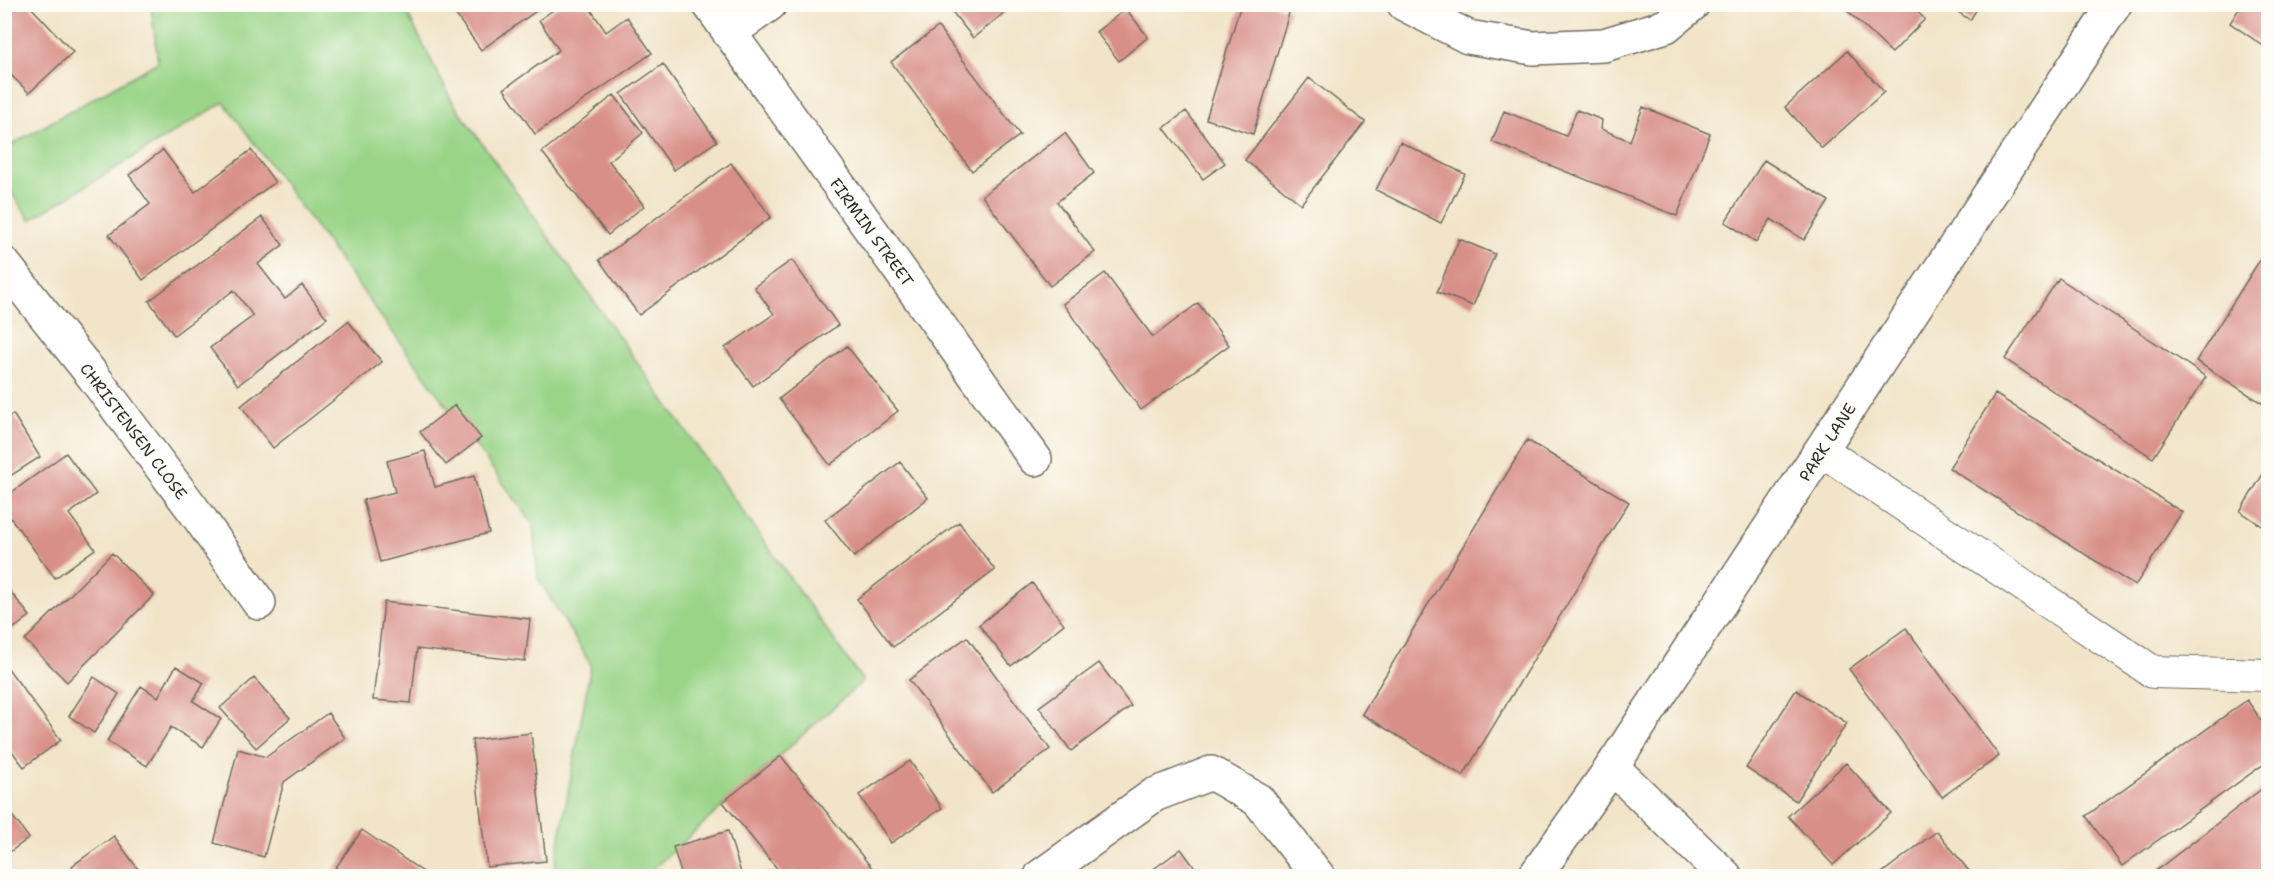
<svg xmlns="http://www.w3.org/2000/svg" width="2273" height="881" viewBox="0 0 2273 881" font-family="'Shantell Sans',sans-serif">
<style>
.green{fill:#99d487;stroke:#628059;stroke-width:1.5}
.building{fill:#d88f87}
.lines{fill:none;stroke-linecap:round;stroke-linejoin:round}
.pedestrian-casing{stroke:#706c62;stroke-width:34}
.minor-casing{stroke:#706c62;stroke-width:36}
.tertiary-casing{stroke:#706c62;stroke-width:36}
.pedestrian{stroke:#fff;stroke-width:32}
.minor{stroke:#fff;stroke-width:33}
.tertiary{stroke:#fff;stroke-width:33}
.labels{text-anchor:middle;stroke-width:4.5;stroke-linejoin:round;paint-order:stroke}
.street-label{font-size:16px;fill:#2b2b2b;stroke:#fdfcf7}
</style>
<rect width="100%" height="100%" fill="#fdfcf7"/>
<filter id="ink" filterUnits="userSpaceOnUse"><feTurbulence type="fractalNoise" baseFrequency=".0167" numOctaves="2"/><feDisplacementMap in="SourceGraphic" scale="12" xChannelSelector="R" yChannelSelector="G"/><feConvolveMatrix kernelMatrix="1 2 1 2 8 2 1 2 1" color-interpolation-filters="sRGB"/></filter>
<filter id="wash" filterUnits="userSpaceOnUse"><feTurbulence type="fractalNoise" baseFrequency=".008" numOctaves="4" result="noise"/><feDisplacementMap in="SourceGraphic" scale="24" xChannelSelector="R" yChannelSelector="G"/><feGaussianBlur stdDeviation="1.35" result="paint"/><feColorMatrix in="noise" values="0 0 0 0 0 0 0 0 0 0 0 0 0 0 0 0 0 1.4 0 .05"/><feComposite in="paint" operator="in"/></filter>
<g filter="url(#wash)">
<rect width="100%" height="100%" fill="#f1e4c8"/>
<path class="green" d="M151,5H403L452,101L863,681L645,876H553L591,665L538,578L533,524L224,102L30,220L5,183L4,149L158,62Z"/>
<g id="blocks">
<path class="building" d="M4,4H28L73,52L29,93L4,68Z
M448,4H546L481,50Z
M562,4H587L606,32L627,17L652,53L535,134L504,89L559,50L539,20Z
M946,4H1015L973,38Z
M1241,4H1271L1290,10L1253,134L1206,119Z
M1840,4H1909L1925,19L1892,53Z
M1946,4H1980L1970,20Z
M2242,4H2268V49L2230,23Z
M1126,9L1148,37L1119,61L1096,32Z
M938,27L1020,135L972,171L891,62Z
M1847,51L1884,92L1822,148L1785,107Z
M663,64L717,141L674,170L621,94Z
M1309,78L1365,122L1301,204L1245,160Z
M614,95L643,133L609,161L644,206L608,235L542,152Z
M1643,107L1710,134L1677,216L1492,142L1504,111L1566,136L1577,110L1602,120L1601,129L1630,141Z
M1186,111L1225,163L1203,179L1164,128Z
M1065,133L1094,173L1057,202L1095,252L1050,286L982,196Z
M1400,142L1465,174L1441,223L1376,190Z
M163,150L195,192L251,150L275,182L143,280L109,235L150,204L129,175Z
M1764,160L1829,201L1804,240L1771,219L1756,242L1725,222Z
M731,163L771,217L639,315L599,260Z
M262,217L283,245L258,264L285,299L302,285L327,318L238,385L210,348L253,316L234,290L174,335L149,301Z
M1459,239L1495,254L1473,306L1437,292Z
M2268,247V407L2196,361Z
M792,260L838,325L753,386L725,348L774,314L754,287Z
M1105,273L1153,337L1198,303L1229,345L1141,410L1063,304Z
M2059,278L2206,377L2153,458L2005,359Z
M348,321L382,362L273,448L241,406Z
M847,346L898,411L830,465L779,399Z
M1995,394L2182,512L2135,586L1949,468Z
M455,405L481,438L446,465L420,432Z
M13,414L40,457L4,480V420Z
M1527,440L1629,502L1463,776L1362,714Z
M425,451L435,487L474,476L489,533L380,562L363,500L395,492L387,461Z
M66,453L96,494L69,514L95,549L55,578L4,509V498Z
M900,462L928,498L854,557L825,520Z
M2268,466V530L2240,511Z
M959,522L995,570L893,647L857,599Z
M112,553L154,595L67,682L25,640Z
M1032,583L1064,624L1011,666L979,625Z
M4,584L30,616L4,636Z
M384,602L530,619L525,661L417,649L411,703L373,700Z
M1906,628L1999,756L1942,797L1849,669Z
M967,637L1050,749L992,792L909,680Z
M4,663L61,740L24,767L4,741Z
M1099,663L1131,706L1071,751L1039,707Z
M176,666L204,683L193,701L221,719L203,747L171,727L147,766L107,741L141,686L158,697Z
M94,677L119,694L94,733L69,716Z
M254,678L290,718L256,748L220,708Z
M1796,690L1847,723L1796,801L1746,768Z
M2247,700L2268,730V761L2122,866L2086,816Z
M328,713L345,738L284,782L264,857L214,843L238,749L266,757Z
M531,733L546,861L487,867L472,740Z
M781,756L876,873L871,876H783L723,802Z
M910,761L942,808L891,843L859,795Z
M1846,763L1891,813L1833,865L1788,816Z
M2268,784V876H2149Z
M4,805L29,838L4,856Z
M362,830L429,876H330Z
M728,831L742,876H682L673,847Z
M1937,831L1973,876H1878Z
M114,836L143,876H79L72,866Z
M1181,849L1201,876H1144Z"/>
</g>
</g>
<g filter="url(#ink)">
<use href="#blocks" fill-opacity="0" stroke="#706c62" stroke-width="1.5"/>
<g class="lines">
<g class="pedestrian-casing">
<path id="pedestrian" d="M1821,450L2153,672L2268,675"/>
</g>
<g class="minor-casing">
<path id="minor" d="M709,4L1035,459
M1404,4L1468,37L1533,48L1604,45L1666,26L1693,4
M729,33L770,4
M4,264L93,376L198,516L259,603
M1612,767L1725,876
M1041,876L1154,795L1211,773L1258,800L1318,876"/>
</g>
<g class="tertiary-casing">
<path id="tertiary" d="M1535,876L1612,767L2115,4"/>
</g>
<use href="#pedestrian" class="pedestrian"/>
<use href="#minor" class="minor"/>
<use href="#tertiary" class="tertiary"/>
</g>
</g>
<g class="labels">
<g class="street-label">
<text transform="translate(872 232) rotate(54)" y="6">FIRMIN STREET</text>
<text transform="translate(134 431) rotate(53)" y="6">CHRISTENSEN CLOSE</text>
<text transform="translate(1827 442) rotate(-57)" y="6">PARK LANE</text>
</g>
</g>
<rect width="2273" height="881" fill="none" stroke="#fdfcf7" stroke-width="24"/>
</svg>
